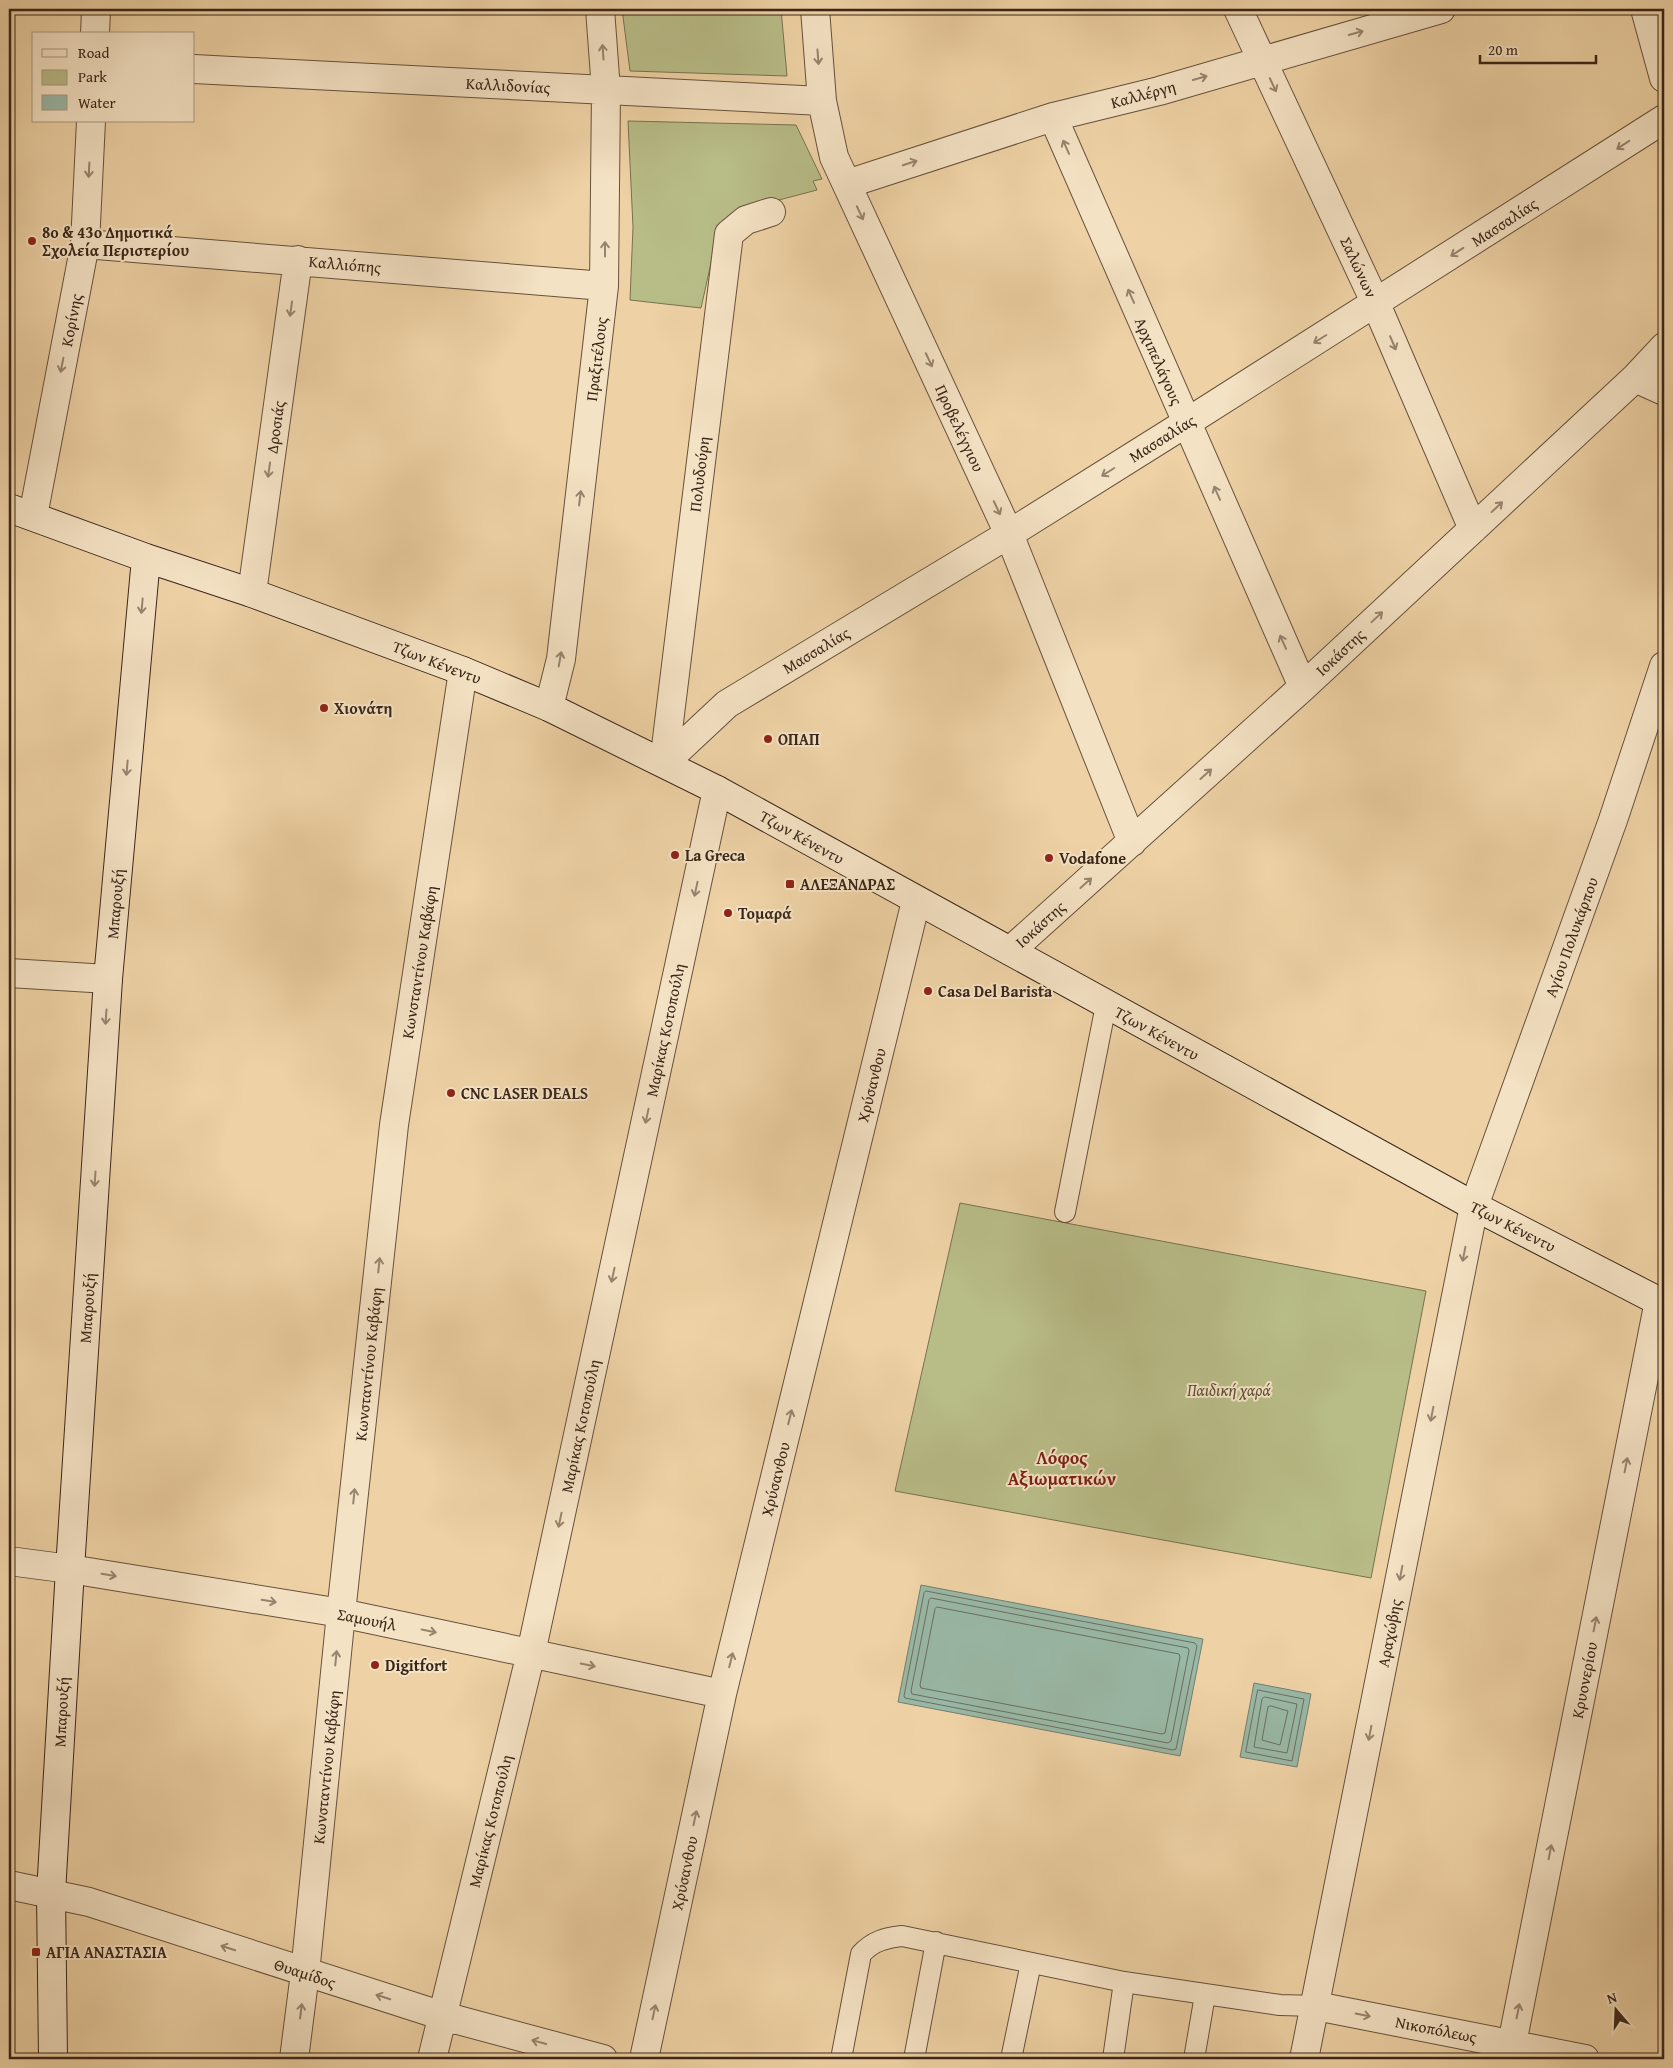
<svg xmlns="http://www.w3.org/2000/svg" width="1673" height="2068" viewBox="0 0 1673 2068" font-family="'Gentium Book Plus',serif">
<style>
.green{fill:#b8bc87;stroke:#797150}
.water{fill:#99b8a6;stroke:#737e6e}
.lines{fill:none;stroke-linecap:round;stroke-linejoin:round}
.shore{stroke:#6a6f60;stroke-width:1}
.lane-casing{stroke:#67513c;stroke-width:22}
.street-casing{stroke:#67513c;stroke-width:30}
.secondary-casing{stroke:#3a2619;stroke-width:30}
.lane{stroke:#f4e2c4;stroke-width:20}
.street{stroke:#f4e2c4;stroke-width:28}
.secondary{stroke:#f4e2c4;stroke-width:28}
.oneway{stroke:#97846e}
.poi-dot{fill:#8f2418;stroke:#f4e2c4;stroke-width:2}
.labels{text-anchor:middle;stroke-width:4;stroke-linejoin:round;paint-order:stroke}
.street-label{font-size:16px;fill:#3a2619;stroke:#f4e2c4}
.poi-label{font-size:16px;font-weight:bold;fill:#3a2619;stroke:#f4e2c4;text-anchor:start}
.park-label{font-size:16px;font-style:italic;fill:#5a4c34;stroke:#f4e2c4}
.neighbourhood-label{font-size:18px;font-weight:bold;fill:#7a1f14;stroke:#f4e2c4}
</style>
<rect width="100%" height="100%" fill="#eed2a5"/>
<filter id="stains"><feTurbulence type="fractalNoise" baseFrequency=".004" numOctaves="4"/><feColorMatrix values="0 0 0 0 .2 0 0 0 0 .09 0 0 0 0 .02 0 0 0 .5 -.17"/></filter>
<radialGradient id="worn" r=".72"><stop offset=".6" stop-color="#630" stop-opacity="0"/><stop offset="1" stop-color="#630" stop-opacity=".3"/></radialGradient>
<path class="green" d="M622,9H781L787,76L630,71Z
M628,121L796,125L822,179L813,181L817,190L741,210L719,227L701,308L630,300L633,227Z
M960,1203L1426,1291L1371,1578L895,1491Z"/>
<path class="water" d="M921,1585L1203,1639L1180,1756L898,1702Z
M1254,1683L1311,1694L1297,1767L1240,1757Z"/>
<g class="lines">
<path class="shore" d="M926,1591L1195,1643L1197,1646L1176,1749L1173,1750L905,1698L904,1696L924,1593Z
M931,1598L1188,1648L1189,1651L1171,1741L1168,1743L912,1694L911,1691L929,1600Z
M937,1607L1179,1654L1180,1657L1165,1733L1162,1734L921,1688L920,1685L935,1609Z
M1258,1690L1304,1699L1292,1761L1246,1752Z
M1265,1697L1297,1704L1287,1753L1254,1747L1262,1699Z
M1271,1706L1288,1711L1280,1745L1262,1740L1268,1707Z"/>
<g class="lane-casing">
<path id="lane" d="M1065,1212L1106,1005
M841,2059L861,1954C873,1941 885,1938 902,1936L1124,1982L1280,2005L1316,2006
M914,2059L936,1942
M1011,2059L1031,1963
M1113,2059L1124,1982
M1194,2059L1205,1995"/>
</g>
<g class="street-casing">
<path id="street" d="M815,9L822,101L834,157L1009,534L1132,842
M1238,9L1376,304L1473,529
M1645,9L1664,78
M95,34L96,9
M194,69L822,101
M1053,117L1303,687
M847,184L1053,117L1159,91L1441,9
M85,244L604,286
M1635,378L1664,391
M33,516L85,244L91,121
M252,593L298,260
M549,707L561,659L604,286L606,90L600,9
M664,763L727,704L1009,534L1186,423L1664,119
M664,763L729,234L746,220L771,212
M1010,951L1303,687L1635,378L1664,347
M9,973L108,979
M9,1561L70,1569L341,1613L722,1694
M9,1885L89,1902L443,2016L603,2059
M1316,2006L1585,2059
M294,2059L305,1973L341,1613L394,1125L463,671
M432,2059L531,1653L717,790
M644,2059L722,1694L916,901
M1304,2059L1474,1206L1613,820L1664,666
M1509,2059L1659,1301"/>
</g>
<g class="secondary-casing">
<path id="secondary" d="M9,508L146,558L252,593L463,671L549,707L717,790L1474,1206L1664,1304
M53,2059L51,1893L70,1569L108,979L146,558"/>
</g>
<use href="#lane" class="lane"/>
<use href="#street" class="street"/>
<use href="#secondary" class="secondary"/>
</g>
<defs><path id="oneway-shaft" d="M-6 0H5M1.5-3L5.5 0L1.5 3" fill="none" stroke-width="1.6" stroke-linecap="round" stroke-linejoin="round" transform="scale(1.25)"/></defs>
<g class="oneway">
<use href="#oneway-shaft" transform="translate(1356 33) rotate(-16)"/>
<use href="#oneway-shaft" transform="translate(603 52) rotate(-94)"/>
<use href="#oneway-shaft" transform="translate(818 57) rotate(86)"/>
<use href="#oneway-shaft" transform="translate(1200 78) rotate(-16)"/>
<use href="#oneway-shaft" transform="translate(1273 85) rotate(65)"/>
<use href="#oneway-shaft" transform="translate(1623 145) rotate(147)"/>
<use href="#oneway-shaft" transform="translate(1066 147) rotate(-114)"/>
<use href="#oneway-shaft" transform="translate(910 163) rotate(-18)"/>
<use href="#oneway-shaft" transform="translate(89 170) rotate(93)"/>
<use href="#oneway-shaft" transform="translate(860 213) rotate(65)"/>
<use href="#oneway-shaft" transform="translate(605 249) rotate(-90)"/>
<use href="#oneway-shaft" transform="translate(1457 252) rotate(147)"/>
<use href="#oneway-shaft" transform="translate(1131 296) rotate(-114)"/>
<use href="#oneway-shaft" transform="translate(291 309) rotate(98)"/>
<use href="#oneway-shaft" transform="translate(1320 339) rotate(148)"/>
<use href="#oneway-shaft" transform="translate(1393 343) rotate(67)"/>
<use href="#oneway-shaft" transform="translate(929 360) rotate(65)"/>
<use href="#oneway-shaft" transform="translate(62 365) rotate(101)"/>
<use href="#oneway-shaft" transform="translate(269 470) rotate(98)"/>
<use href="#oneway-shaft" transform="translate(1108 472) rotate(148)"/>
<use href="#oneway-shaft" transform="translate(1217 493) rotate(-114)"/>
<use href="#oneway-shaft" transform="translate(580 498) rotate(-83)"/>
<use href="#oneway-shaft" transform="translate(1497 507) rotate(-43)"/>
<use href="#oneway-shaft" transform="translate(997 508) rotate(65)"/>
<use href="#oneway-shaft" transform="translate(142 606) rotate(95)"/>
<use href="#oneway-shaft" transform="translate(1377 617) rotate(-43)"/>
<use href="#oneway-shaft" transform="translate(1283 642) rotate(-114)"/>
<use href="#oneway-shaft" transform="translate(560 659) rotate(-80)"/>
<use href="#oneway-shaft" transform="translate(127 768) rotate(95)"/>
<use href="#oneway-shaft" transform="translate(1206 774) rotate(-42)"/>
<use href="#oneway-shaft" transform="translate(1086 883) rotate(-42)"/>
<use href="#oneway-shaft" transform="translate(696 889) rotate(102)"/>
<use href="#oneway-shaft" transform="translate(106 1017) rotate(94)"/>
<use href="#oneway-shaft" transform="translate(647 1116) rotate(102)"/>
<use href="#oneway-shaft" transform="translate(95 1179) rotate(94)"/>
<use href="#oneway-shaft" transform="translate(1464 1254) rotate(101)"/>
<use href="#oneway-shaft" transform="translate(379 1265) rotate(-84)"/>
<use href="#oneway-shaft" transform="translate(613 1275) rotate(102)"/>
<use href="#oneway-shaft" transform="translate(1432 1414) rotate(101)"/>
<use href="#oneway-shaft" transform="translate(790 1417) rotate(-76)"/>
<use href="#oneway-shaft" transform="translate(1626 1465) rotate(-79)"/>
<use href="#oneway-shaft" transform="translate(354 1496) rotate(-84)"/>
<use href="#oneway-shaft" transform="translate(560 1520) rotate(102)"/>
<use href="#oneway-shaft" transform="translate(1401 1573) rotate(101)"/>
<use href="#oneway-shaft" transform="translate(109 1575) rotate(9)"/>
<use href="#oneway-shaft" transform="translate(269 1601) rotate(9)"/>
<use href="#oneway-shaft" transform="translate(1595 1624) rotate(-79)"/>
<use href="#oneway-shaft" transform="translate(429 1631) rotate(12)"/>
<use href="#oneway-shaft" transform="translate(336 1658) rotate(-84)"/>
<use href="#oneway-shaft" transform="translate(731 1660) rotate(-76)"/>
<use href="#oneway-shaft" transform="translate(588 1665) rotate(12)"/>
<use href="#oneway-shaft" transform="translate(1370 1733) rotate(101)"/>
<use href="#oneway-shaft" transform="translate(695 1818) rotate(-78)"/>
<use href="#oneway-shaft" transform="translate(1550 1852) rotate(-79)"/>
<use href="#oneway-shaft" transform="translate(228 1948) rotate(-162)"/>
<use href="#oneway-shaft" transform="translate(383 1997) rotate(-162)"/>
<use href="#oneway-shaft" transform="translate(301 2011) rotate(-83)"/>
<use href="#oneway-shaft" transform="translate(1518 2011) rotate(-79)"/>
<use href="#oneway-shaft" transform="translate(654 2012) rotate(-78)"/>
<use href="#oneway-shaft" transform="translate(1363 2015) rotate(11)"/>
<use href="#oneway-shaft" transform="translate(539 2042) rotate(-165)"/>
</g>
<g class="poi-dot">
<circle cx="32" cy="241" r="5"/>
<circle cx="324" cy="708" r="5"/>
<circle cx="768" cy="739" r="5"/>
<circle cx="675" cy="855" r="5"/>
<circle cx="1049" cy="858" r="5"/>
<rect x="785" y="879" width="10" height="10" rx="2.5"/>
<circle cx="728" cy="913" r="5"/>
<circle cx="928" cy="991" r="5"/>
<circle cx="451" cy="1093" r="5"/>
<circle cx="375" cy="1665" r="5"/>
<rect x="31" y="1947" width="10" height="10" rx="2.5"/>
</g>
<g class="labels">
<g class="street-label">
<text transform="translate(508 85) rotate(3)" y="6">Καλλιδονίας</text>
<text transform="translate(1143 94) rotate(-15)" y="6">Καλλέργη</text>
<text transform="translate(1504 222) rotate(-33)" y="6">Μασσαλίας</text>
<text transform="translate(345 264) rotate(5)" y="6">Καλλιόπης</text>
<text transform="translate(1359 267) rotate(65)" y="6">Σαλώνων</text>
<text transform="translate(71 320) rotate(-79)" y="6">Κορίνης</text>
<text transform="translate(596 359) rotate(-83)" y="6">Πραξιτέλους</text>
<text transform="translate(1159 361) rotate(66)" y="6">Αρχιπελάγους</text>
<text transform="translate(275 427) rotate(-82)" y="6">Δροσιάς</text>
<text transform="translate(960 428) rotate(65)" y="6">Προβελέγγιου</text>
<text transform="translate(1162 438) rotate(-32)" y="6">Μασσαλίας</text>
<text transform="translate(699 474) rotate(-83)" y="6">Πολυδούρη</text>
<text transform="translate(816 650) rotate(-31)" y="6">Μασσαλίας</text>
<text transform="translate(1340 652) rotate(-43)" y="6">Ιοκάστης</text>
<text transform="translate(437 662) rotate(21)" y="6">Τζων Κένεντυ</text>
<text transform="translate(802 837) rotate(29)" y="6">Τζων Κένεντυ</text>
<text transform="translate(115 904) rotate(-85)" y="6">Μπαρουξή</text>
<text transform="translate(1040 924) rotate(-42)" y="6">Ιοκάστης</text>
<text transform="translate(1571 937) rotate(-70)" y="6">Αγίου Πολυκάρπου</text>
<text transform="translate(419 962) rotate(-81)" y="6">Κωνσταντίνου Καβάφη</text>
<text transform="translate(665 1030) rotate(-78)" y="6">Μαρίκας Κοτοπούλη</text>
<text transform="translate(1157 1033) rotate(29)" y="6">Τζων Κένεντυ</text>
<text transform="translate(871 1085) rotate(-76)" y="6">Χρύσανθου</text>
<text transform="translate(1513 1226) rotate(27)" y="6">Τζων Κένεντυ</text>
<text transform="translate(87 1308) rotate(-86)" y="6">Μπαρουξή</text>
<text transform="translate(368 1364) rotate(-84)" y="6">Κωνσταντίνου Καβάφη</text>
<text transform="translate(580 1426) rotate(-78)" y="6">Μαρίκας Κοτοπούλη</text>
<text transform="translate(775 1479) rotate(-76)" y="6">Χρύσανθου</text>
<text transform="translate(367 1619) rotate(11)" y="6">Σαμουήλ</text>
<text transform="translate(1389 1633) rotate(-79)" y="6">Αραχώβης</text>
<text transform="translate(1584 1680) rotate(-79)" y="6">Κρυονερίου</text>
<text transform="translate(61 1712) rotate(-87)" y="6">Μπαρουξή</text>
<text transform="translate(326 1767) rotate(-84)" y="6">Κωνσταντίνου Καβάφη</text>
<text transform="translate(490 1821) rotate(-76)" y="6">Μαρίκας Κοτοπούλη</text>
<text transform="translate(684 1873) rotate(-78)" y="6">Χρύσανθου</text>
<text transform="translate(305 1973) rotate(18)" y="6">Θυαμίδος</text>
<text transform="translate(1436 2029) rotate(11)" y="6">Νικοπόλεως</text>
</g>
<g class="poi-label">
<text x="42" y="238">8ο &amp; 43ο Δημοτικά<tspan x="42" dy="18">Σχολεία Περιστερίου</tspan></text>
<text x="334" y="714">Χιονάτη</text>
<text x="778" y="745">ΟΠΑΠ</text>
<text x="685" y="861">La Greca</text>
<text x="1059" y="864">Vodafone</text>
<text x="800" y="890">ΑΛΕΞΑΝΔΡΑΣ</text>
<text x="738" y="919">Τομαρά</text>
<text x="938" y="997">Casa Del Barista</text>
<text x="461" y="1099">CNC LASER DEALS</text>
<text x="385" y="1671">Digitfort</text>
<text x="46" y="1958">ΑΓΙΑ ΑΝΑΣΤΑΣΙΑ</text>
</g>
<g class="park-label">
<text x="1229" y="1396">Παιδική χαρά</text>
</g>
<g class="neighbourhood-label">
<text x="1062" y="1464">Λόφος<tspan x="1062" dy="21">Αξιωματικών</tspan></text>
</g>
</g>
<rect width="1673" height="2068" fill="none" stroke="#eed2a5" stroke-width="30"/>
<rect x="10" y="10" width="1653" height="2048" fill="none" stroke="#3a2619" stroke-width="2.5"/>
<rect x="15" y="15" width="1643" height="2038" fill="none" stroke="#3a2619"/>
<rect x="32" y="32" width="162" height="90" fill="#f4e2c4" stroke="#aa9780"/>
<rect x="42" y="49" width="25" height="8" fill="#f4e2c4" stroke="#aa9780"/>
<text x="78" y="58" font-size="15" fill="#3a2619">Road</text>
<rect x="42" y="70" width="25" height="15" fill="#b8bc87" stroke="#aa9780"/>
<text x="78" y="82" font-size="15" fill="#3a2619">Park</text>
<rect x="42" y="95" width="25" height="15" fill="#99b8a6" stroke="#aa9780"/>
<text x="78" y="108" font-size="15" fill="#3a2619">Water</text>
<g transform="translate(1616 2010) rotate(341)" stroke="#f4e2c4" stroke-width="4" paint-order="stroke">
<path d="M0-4L9 19L0 12L-9 19Z" fill="#3a2619"/>
<text y="-8" font-size="14" font-weight="bold" text-anchor="middle" fill="#3a2619">N</text>
</g>
<path d="M1480 55v8h116v-8" fill="none" stroke="#3a2619" stroke-width="2.5"/>
<text x="1488" y="55" font-size="15" fill="#3a2619" stroke="#f4e2c4" stroke-width="4" paint-order="stroke">20 m</text>
<rect width="100%" height="100%" filter="url(#stains)"/>
<rect width="100%" height="100%" fill="url(#worn)"/>
</svg>
